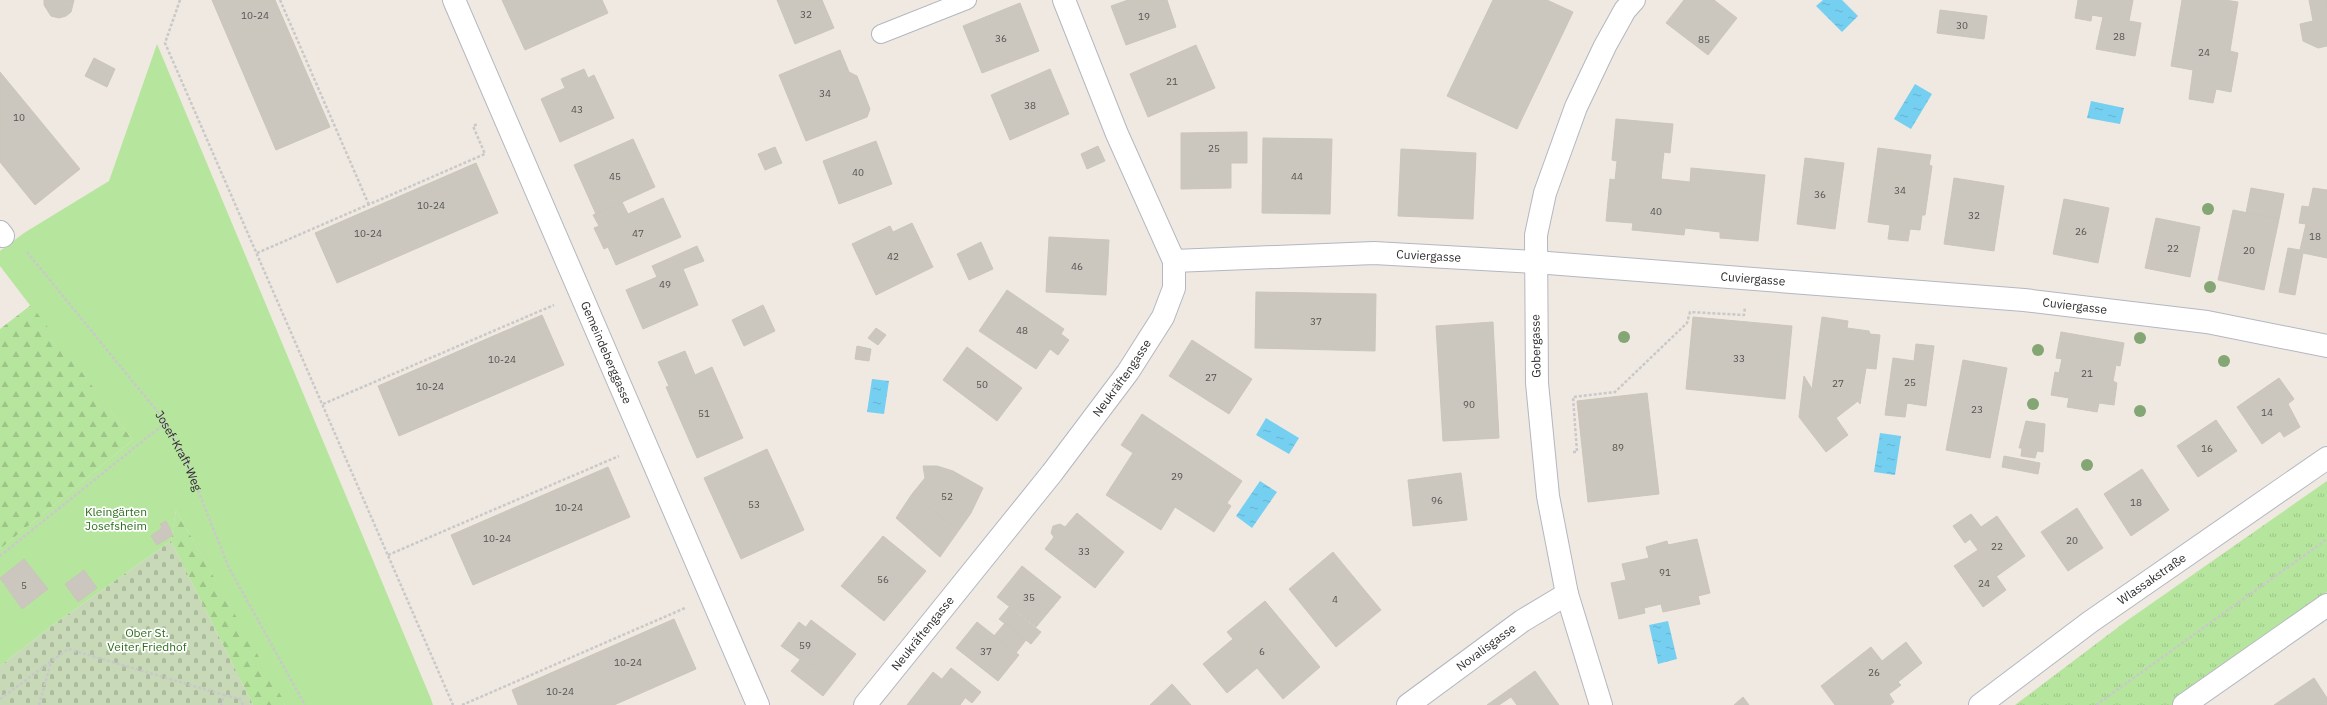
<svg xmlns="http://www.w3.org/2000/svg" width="2327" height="705" viewBox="0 0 2327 705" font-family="'IBM Plex Sans',sans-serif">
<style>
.grass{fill:#b6e59e}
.forest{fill:url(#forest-firs)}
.cemetery{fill:url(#cemetery-stones)}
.park{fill:url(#park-tufts)}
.water{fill:url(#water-ripples)}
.building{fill:#cbc7bf;stroke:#cbc5ba}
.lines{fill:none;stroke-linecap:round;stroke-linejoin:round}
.service-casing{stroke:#b4b7c1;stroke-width:20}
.minor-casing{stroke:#b4b7c1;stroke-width:24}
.path{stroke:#c9c9c9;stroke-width:2.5;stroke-dasharray:3 2;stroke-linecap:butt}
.service{stroke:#fff;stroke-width:18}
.minor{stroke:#fff;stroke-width:22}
.tree{fill:#84a574}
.labels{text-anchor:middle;stroke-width:3.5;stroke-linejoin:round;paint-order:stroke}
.number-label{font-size:10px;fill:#555452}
.street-label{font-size:12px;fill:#2e2e2e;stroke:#fff}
.park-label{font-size:12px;fill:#2c6e1b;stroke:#fff}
</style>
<defs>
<pattern id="forest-firs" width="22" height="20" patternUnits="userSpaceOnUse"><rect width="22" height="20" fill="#b6e59e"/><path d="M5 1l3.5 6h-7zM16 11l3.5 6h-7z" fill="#9dc588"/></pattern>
<pattern id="cemetery-stones" width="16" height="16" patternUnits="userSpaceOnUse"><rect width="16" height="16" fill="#c8d9b8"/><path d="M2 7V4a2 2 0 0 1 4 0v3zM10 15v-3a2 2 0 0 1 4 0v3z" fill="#acbb9e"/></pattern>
<pattern id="park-tufts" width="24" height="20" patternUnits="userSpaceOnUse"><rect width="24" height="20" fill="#b6e59e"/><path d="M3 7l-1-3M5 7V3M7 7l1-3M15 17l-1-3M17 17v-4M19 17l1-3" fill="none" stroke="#9dc588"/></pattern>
<pattern id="water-ripples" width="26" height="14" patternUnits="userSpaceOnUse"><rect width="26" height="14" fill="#75cff0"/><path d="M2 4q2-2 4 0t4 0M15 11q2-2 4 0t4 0" fill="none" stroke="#66b2ce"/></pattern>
</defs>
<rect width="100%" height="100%" fill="#efe9e1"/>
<path class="grass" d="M157,44L431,699L433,705H285L176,510L171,541L53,625L0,666V549L133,440L0,266V251L24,233L109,181Z"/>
<path class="forest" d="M31,305L133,440L0,549V329Z
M176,510L281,696L285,705H253L171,541Z"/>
<path class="cemetery" d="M171,541L253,705H0V666L53,625Z"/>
<path class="park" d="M2327,481V592L2172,705H2015L2125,622Z"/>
<path class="water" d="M1823,0H1842L1858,16L1842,32L1816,6Z
M1915,84L1932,94L1911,129L1894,119Z
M2091,101L2124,108L2120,124L2087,118Z
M872,379L889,381L884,414L867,412Z
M1266,418L1299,438L1289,454L1256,435Z
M1880,433L1901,436L1895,475L1874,472Z
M1260,481L1277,492L1252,528L1236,516Z
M1668,621L1677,659L1658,664L1649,625Z"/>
<path class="building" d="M74,0L71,12L66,16L59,18L51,16L44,5V0Z
M212,0H275L330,127L276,150Z
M502,0H602L608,13L525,50Z
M777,0H822L834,28L795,44Z
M1128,0H1167L1176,27L1126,45L1111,6Z
M1493,0H1547L1573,12L1517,129L1447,96Z
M1684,0H1714L1737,18L1708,55L1666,23Z
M2078,0H2133L2129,21L2141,23L2135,56L2096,49L2103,17L2092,15L2091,21L2075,18Z
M2182,0H2225L2238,2L2230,51L2238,53L2231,92L2216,89L2213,103L2189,99L2193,70L2171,66Z
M2309,0H2327V46L2318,48L2303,41L2300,24L2313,21Z
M1020,3L1039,51L982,73L963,26Z
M1940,10L1987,16L1984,39L1937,33Z
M1196,45L1215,88L1148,117L1130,74Z
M840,50L849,72L857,76L870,109L867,117L806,141L779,75Z
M94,58L115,69L107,87L85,76Z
M584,69L588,78L594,75L614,118L560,142L541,99L565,88L561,79Z
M1050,69L1069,114L1010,140L991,95Z
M0,72L80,169L35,205L0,162Z
M1616,119L1673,124L1670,153L1664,152L1661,179L1690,182L1691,168L1765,175L1758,241L1720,238V232L1685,228L1684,235L1632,230L1633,223L1606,221L1610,179L1615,180L1617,161L1612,160Z
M1247,132V163H1231V188L1181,189V133Z
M1263,138L1332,139L1330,214L1262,213Z
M633,139L655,187L596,214L574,165Z
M876,141L892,184L839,204L823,161Z
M1098,146L1105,161L1087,169L1081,154Z
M775,147L782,163L765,170L758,154Z
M1878,148L1931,155L1929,165L1932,166L1925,215H1922L1920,230L1910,229L1908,241L1888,239L1890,225L1868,222Z
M1401,149L1476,153L1473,219L1398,216Z
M1805,158L1844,163L1835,229L1797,224Z
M476,163L498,213L337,283L315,233Z
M1954,178L2004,186L1994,251L1944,244Z
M2251,188L2284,194L2279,219L2246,213Z
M2313,188L2327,190V258L2303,253L2295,295L2279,292L2288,248L2300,250L2306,224L2299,223L2302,206L2309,207Z
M663,198L681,237L616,265L608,247L604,249L594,228L599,226L593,215L622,202L628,214Z
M2064,199L2109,208L2098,263L2053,254Z
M2233,210L2279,219L2264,290L2218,280Z
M2156,218L2200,227L2190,277L2145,268Z
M912,223L933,267L876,295L852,244L890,226L893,232Z
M1049,237L1109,240L1106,295L1046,292Z
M981,242L993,269L969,280L957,254Z
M697,246L704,261L683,269L698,305L643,329L626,290L657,277L652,266Z
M1007,290L1064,329L1061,334L1069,340L1058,355L1050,349L1036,369L979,331Z
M1256,292L1376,294L1375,351L1255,348Z
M763,305L775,331L744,346L732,320Z
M542,315L564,365L399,436L378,386Z
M1693,317L1792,326L1785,399L1686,389Z
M1822,317L1848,321L1847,328L1869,331L1870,334L1880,335L1876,369L1866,368L1860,404L1858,401L1836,418L1848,435L1826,452L1799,417L1804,376L1812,389Z
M1493,322L1499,438L1443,441L1436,326Z
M876,328L886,335L878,345L868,338Z
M2061,332L2124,343L2120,366L2116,365L2113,381L2117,383L2114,405L2099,403L2097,412L2067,407L2069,398L2051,395L2055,372L2059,373L2062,359L2056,358Z
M1192,340L1252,379L1229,414L1169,376Z
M1916,344L1934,346L1926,406L1907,403L1905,417L1885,415L1893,358L1914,361Z
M857,346L871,349L869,361L855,359Z
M967,347L1022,388L997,421L943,380Z
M685,351L695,375L712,367L743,438L697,458L666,387L669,386L658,362Z
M1963,360L2007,368L1990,458L1946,450Z
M2279,378L2294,399L2288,404L2300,427L2284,437L2280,431L2262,444L2237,407Z
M1647,393L1659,494L1588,502L1577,401Z
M1142,414L1242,481L1227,503L1231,506L1214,532L1175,507L1161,530L1106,495L1133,453L1121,445Z
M2216,420L2237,451L2198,477L2177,446Z
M2026,421L2045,424L2043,452L2037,451L2035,458L2021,456L2022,448H2019Z
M767,449L804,530L741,559L704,478Z
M2004,456L2040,463L2038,474L2002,467Z
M923,466H937L953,471L983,488L971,513L965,508L952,525L912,494L925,478Z
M608,467L630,517L473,585L451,535Z
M2142,469L2169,510L2131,536L2104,494Z
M1461,473L1467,520L1413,526L1408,480Z
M912,494L952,525L965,508L971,513L940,557L896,518Z
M2077,508L2103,548L2068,571L2041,532Z
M1077,513L1124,552L1095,588L1045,549L1054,537L1051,533L1053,526L1060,524L1065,527Z
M1971,514L1981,527L1997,516L2025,556L1997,576L1970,539L1965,543L1953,526Z
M166,521L173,535L157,545L151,536L162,528L160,524Z
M883,536L926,571L884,621L841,586Z
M1697,539L1710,593L1698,596L1700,604L1663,612L1661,604L1644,608L1645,613L1619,619L1611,583L1626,580L1622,564L1649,558L1646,547L1667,541L1668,545Z
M1978,550L2006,590L1983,607L1954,566Z
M1333,552L1381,610L1336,647L1289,589Z
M24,559L48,589L22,609L0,578Z
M1022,566L1061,597L1036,627L997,597Z
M84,570L97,588L78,602L65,584Z
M1265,601L1320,667L1283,699L1257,668L1227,693L1203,664L1233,639L1227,632Z
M1009,607L1041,632L1031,644L999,619Z
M674,619L696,669L614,705H518L512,690Z
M811,620L856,654L823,696L791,671L800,660L812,668L829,645L806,627Z
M799,622L829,645L812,668L781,646Z
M977,622L1019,655L998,681L956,648Z
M1005,623L1026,640L1016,653L994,636Z
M1906,642L1922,663L1898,682L1901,685L1889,694L1894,702L1890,705H1835L1821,686L1871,647L1882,661Z
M951,668L981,692L972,703L942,679Z
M1535,671L1559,705H1517L1511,697L1499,705H1487Z
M933,672L965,698L960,705H907Z
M2314,678L2327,698V705H2274Z
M1172,684L1191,705H1150Z
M1743,697L1749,705H1734Z"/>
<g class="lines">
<g class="service-casing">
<path id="service" d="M881,34L967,0"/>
</g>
<g class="minor-casing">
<g id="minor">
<path id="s2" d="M454,0L758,705"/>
<path d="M0,232L3,236"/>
<path id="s3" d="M1174,261L1374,253L1535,262L2024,300L2207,322L2327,346"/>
<path id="s4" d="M865,705L1052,473L1128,372L1163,317L1174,288V261L1117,134L1064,0"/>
<path id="s5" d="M1408,705L1522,621L1567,594"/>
<path d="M1601,705L1567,594L1548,496L1537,383L1536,235L1545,193L1576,107L1605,46L1625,10L1634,0"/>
<path id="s6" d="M1980,705L2090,622L2327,458"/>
<path d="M2184,705L2327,605"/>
</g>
</g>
<g class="path">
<path d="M180,0L165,43L453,705"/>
<path d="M280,0L369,205"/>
<path id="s1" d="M27,252L161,416L187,463L229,568L305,705"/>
<path d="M257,253L485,154L473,126L478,124"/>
<path d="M323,404L554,305"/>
<path d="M1573,452H1577L1573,397L1615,392L1687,323L1690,312L1744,315L1745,307"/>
<path d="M388,555L619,456"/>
<path d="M0,556L165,423"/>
<path d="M224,695L240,699L243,705"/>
<path d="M0,699L68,649L224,695L221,705"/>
<path d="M39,705L51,662"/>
<path d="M462,705L685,608"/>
<path d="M2096,705L2327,539"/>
</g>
<use href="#service" class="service"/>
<use href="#minor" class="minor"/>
</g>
<g class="tree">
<circle cx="2208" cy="209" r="6"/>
<circle cx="2210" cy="287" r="6"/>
<circle cx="1624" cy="337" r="6"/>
<circle cx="2140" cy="338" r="6"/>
<circle cx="2038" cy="350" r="6"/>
<circle cx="2224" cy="361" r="6"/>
<circle cx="2033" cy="404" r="6"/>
<circle cx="2140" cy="411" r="6"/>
<circle cx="2087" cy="465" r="6"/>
</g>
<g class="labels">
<g class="number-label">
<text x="806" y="18">32</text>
<text x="255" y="19">10-24</text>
<text x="1144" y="20">19</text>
<text x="1962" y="29">30</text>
<text x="2119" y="40">28</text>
<text x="1001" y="42">36</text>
<text x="1704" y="43">85</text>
<text x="2204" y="56">24</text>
<text x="1172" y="85">21</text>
<text x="825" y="97">34</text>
<text x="1030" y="109">38</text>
<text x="577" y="113">43</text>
<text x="19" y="121">10</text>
<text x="1214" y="152">25</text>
<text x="858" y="176">40</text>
<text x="615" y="180">45</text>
<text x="1297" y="180">44</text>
<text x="1900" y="194">34</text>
<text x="1820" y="198">36</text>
<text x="431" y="209">10-24</text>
<text x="1656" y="215">40</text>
<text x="1974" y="219">32</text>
<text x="2081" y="235">26</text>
<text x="368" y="237">10-24</text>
<text x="638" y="237">47</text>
<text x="2315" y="240">18</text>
<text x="2173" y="252">22</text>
<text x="2249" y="254">20</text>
<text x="893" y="260">42</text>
<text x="1077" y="270">46</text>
<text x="665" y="288">49</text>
<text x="1316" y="325">37</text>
<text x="1022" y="334">48</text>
<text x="1739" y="362">33</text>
<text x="502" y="363">10-24</text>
<text x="2087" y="377">21</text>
<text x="1211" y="381">27</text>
<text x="1910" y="386">25</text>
<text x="1838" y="387">27</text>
<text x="982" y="388">50</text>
<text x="430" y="390">10-24</text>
<text x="1469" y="408">90</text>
<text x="1977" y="413">23</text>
<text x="2267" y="416">14</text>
<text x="704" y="417">51</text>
<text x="1618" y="451">89</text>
<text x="2207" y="452">16</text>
<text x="1177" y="480">29</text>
<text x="947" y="500">52</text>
<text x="1437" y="504">96</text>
<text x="2136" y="506">18</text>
<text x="754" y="508">53</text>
<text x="569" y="511">10-24</text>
<text x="497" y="542">10-24</text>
<text x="2072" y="544">20</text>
<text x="1997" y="550">22</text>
<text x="1084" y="555">33</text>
<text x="1665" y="576">91</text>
<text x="883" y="583">56</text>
<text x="1984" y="587">24</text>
<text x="24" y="589">5</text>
<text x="1029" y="601">35</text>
<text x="1335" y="603">4</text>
<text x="805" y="649">59</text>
<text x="986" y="655">37</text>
<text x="1262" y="655">6</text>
<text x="628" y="666">10-24</text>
<text x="1874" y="676">26</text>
<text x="560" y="695">10-24</text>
</g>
<g class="street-label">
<text dy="4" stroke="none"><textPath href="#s3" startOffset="255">Cuviergasse</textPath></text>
<text dy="4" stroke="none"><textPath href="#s3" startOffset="580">Cuviergasse</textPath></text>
<text dy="4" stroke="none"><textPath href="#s3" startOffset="903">Cuviergasse</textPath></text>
<text transform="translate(1536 346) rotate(-91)" y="4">Gobergasse</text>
<text dy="4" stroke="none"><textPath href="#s2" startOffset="384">Gemeindeberggasse</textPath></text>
<text dy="4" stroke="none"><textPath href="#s4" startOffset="416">Neukräftengasse</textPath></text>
<text dy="4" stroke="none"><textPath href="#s1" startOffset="251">Josef-Kraft-Weg</textPath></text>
<text dy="4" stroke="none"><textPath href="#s6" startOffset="213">Wlassakstraße</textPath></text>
<text dy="4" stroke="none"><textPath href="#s4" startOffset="92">Neukräftengasse</textPath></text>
<text dy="4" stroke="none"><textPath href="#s5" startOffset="97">Novalisgasse</textPath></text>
</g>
<g class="park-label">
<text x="116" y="516">Kleingärten<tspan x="116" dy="14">Josefsheim</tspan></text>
<text x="147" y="637">Ober St.<tspan x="147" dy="14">Veiter Friedhof</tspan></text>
</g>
</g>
</svg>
